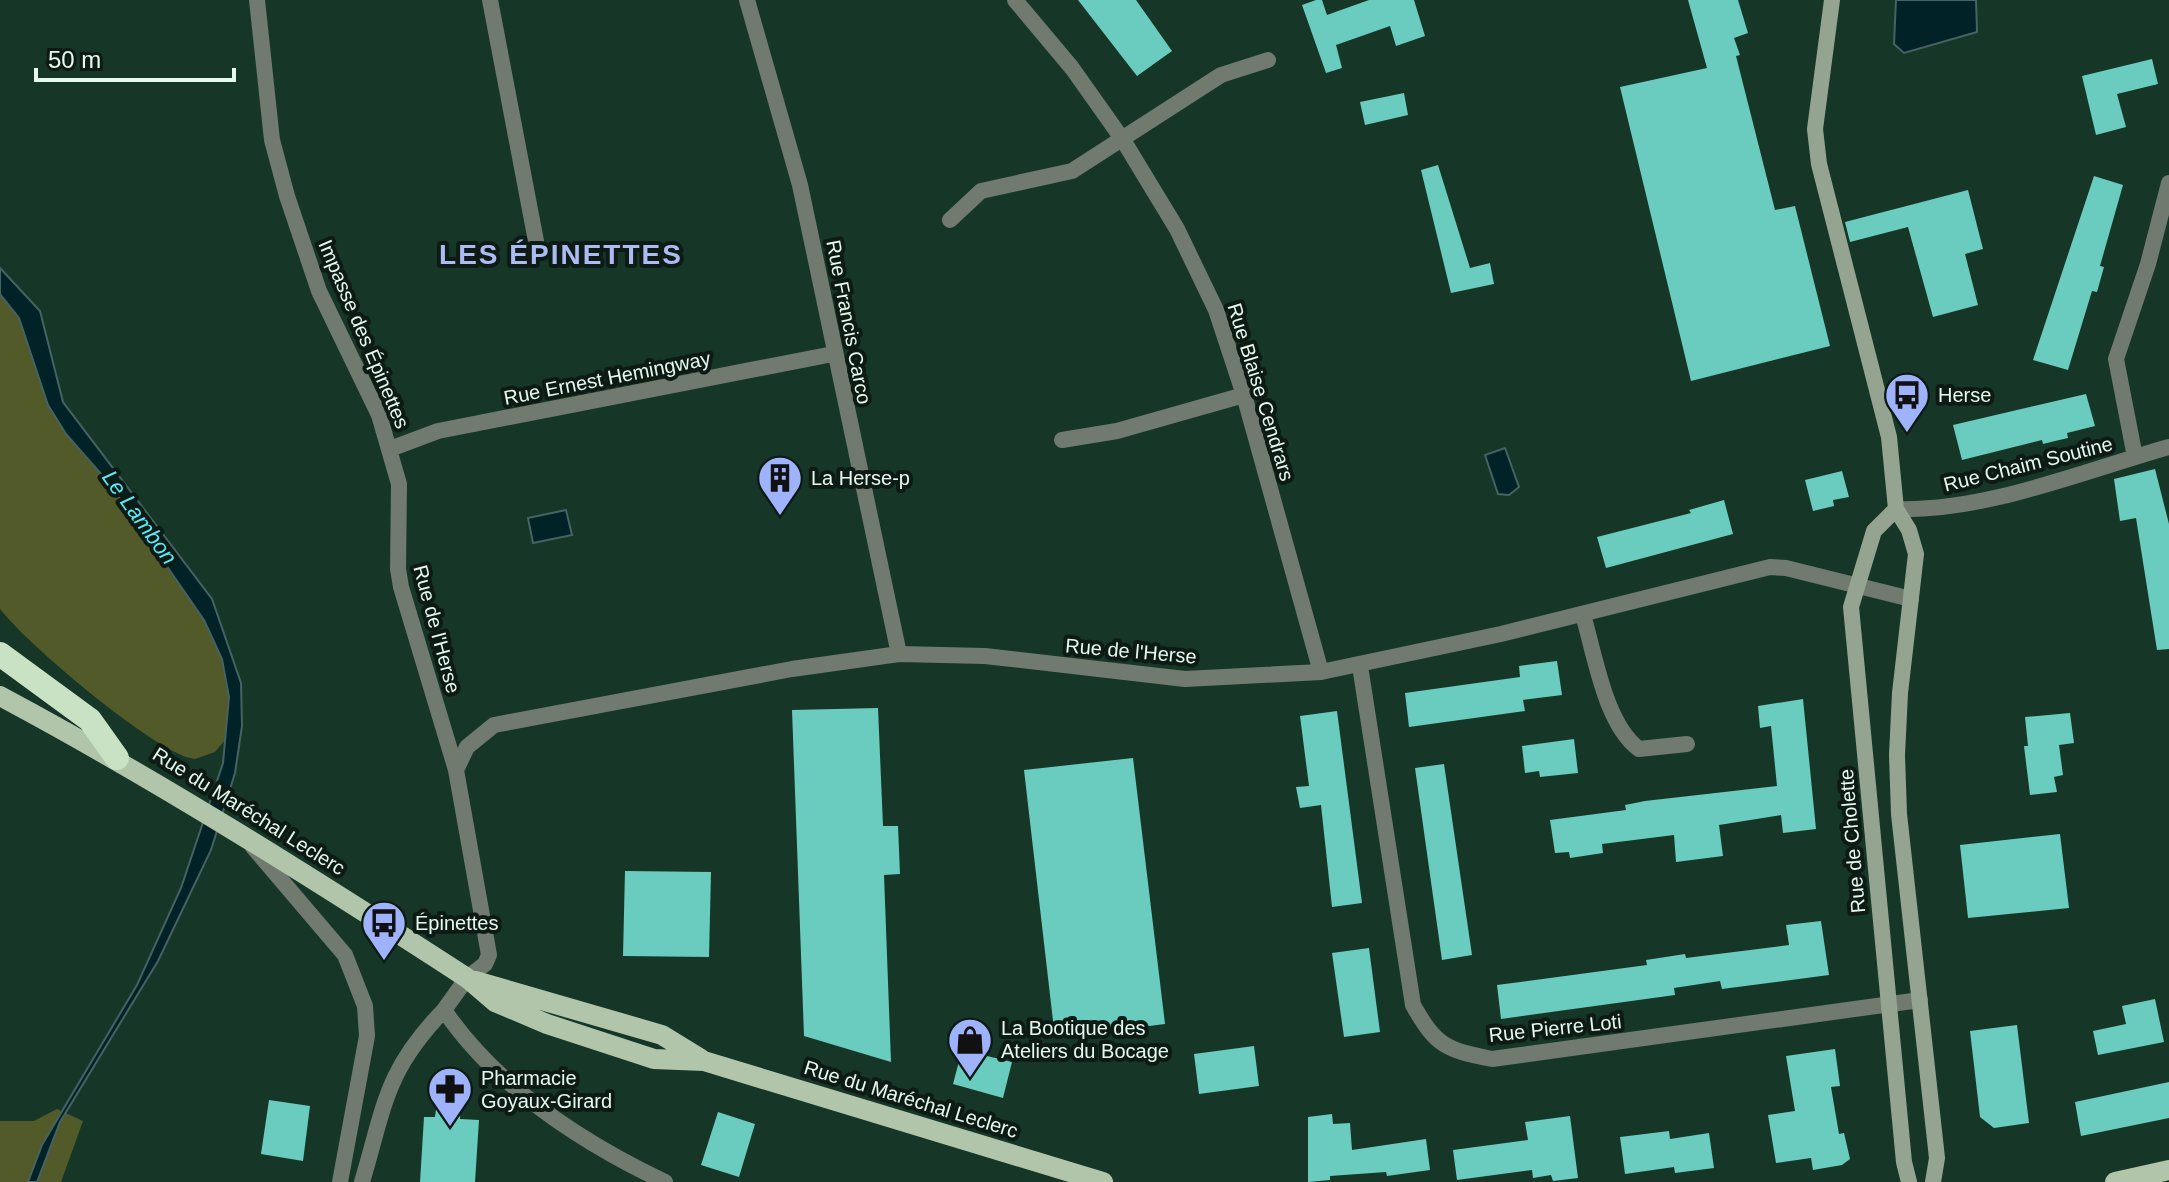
<svg xmlns="http://www.w3.org/2000/svg" width="2169" height="1182" viewBox="0 0 2169 1182" font-family="Helvetica,sans-serif">
<style>
.green{fill:#535a2a}
.water{fill:#012226;stroke:#466262;stroke-width:2}
.building{fill:#6accbe}
.lines{fill:none;stroke-linecap:round;stroke-linejoin:round}
.street{stroke:#707a6e;stroke-width:16}
.secondary{stroke:#95a490;stroke-width:16}
.primary{stroke:#b1c5ab;stroke-width:20}
.highway{stroke:#cae2c4;stroke-width:24}
.labels{text-anchor:middle;stroke-width:8;stroke-linejoin:round;paint-order:stroke}
.street-label{font-size:20px;fill:#e6f9ef;stroke:#0d1b14}
.poi-label{font-size:20px;fill:#e6f9ef;stroke:#0d1b14;text-anchor:start}
.water-label{font-size:22px;font-style:italic;fill:#57ecfc;stroke:#0d1b14}
.district-label{font-size:28px;font-weight:bold;letter-spacing:2px;fill:#acbcf3;stroke:#0d1b14}
</style>
<rect width="100%" height="100%" fill="#163727"/>
<path class="green" d="M0,294L19,318L48,405L66,434L110,484L204,620L222,659L229,697L225,740L215,752L195,759L186,757C143,741 30,647 0,609Z
M57,1109L83,1121L61,1182H0V1121H34Z"/>
<path class="water" d="M1896,0H1976L1977,32L1904,53L1894,44Z
M0,268L40,311L63,402L212,599L241,683L242,726L235,773L211,850L158,961L60,1122L37,1182H28L42,1145L137,985L181,888L223,763L229,697L222,659L204,620L110,484L66,434L48,405L19,318L0,294Z
M1505,448L1519,487L1509,495L1498,494L1485,455Z
M566,510L572,535L533,543L528,518Z"/>
<path class="building" d="M1078,0H1136L1172,51L1137,76Z
M1316,0H1322L1327,15L1369,0H1414L1425,36L1396,46L1390,26L1336,45L1342,68L1326,73L1302,5Z
M1688,0H1738L1748,33L1734,38L1740,55L1736,56L1775,210L1795,206L1830,346L1691,381L1620,87L1707,68Z
M2152,59L2158,84L2117,94L2126,127L2096,135L2082,76Z
M1404,93L1408,115L1365,125L1360,102Z
M1438,165L1470,268L1490,263L1494,284L1451,293L1421,170Z
M2094,176L2123,185L2100,266L2104,267L2097,292L2092,291L2068,370L2033,360Z
M1968,190L1983,249L1965,254L1978,305L1933,317L1908,227L1850,242L1845,222Z
M2086,394L2095,426L2067,433L2068,438L2055,441L2043,444L2042,440L1962,460L1953,425Z
M2155,469L2169,524V649L2157,650L2136,518L2120,521L2114,479Z
M1842,471L1849,497L1833,500L1834,506L1813,511L1805,480Z
M1724,500L1733,534L1606,568L1597,537L1691,513L1689,510Z
M1557,661L1562,695L1523,700L1525,711L1409,727L1405,693L1520,677L1519,666Z
M1803,699L1816,829L1783,833L1781,815L1719,825L1723,856L1676,862L1674,835L1602,844L1603,853L1570,858L1569,852L1555,853L1550,820L1626,810L1625,805L1645,801L1777,786L1771,726L1760,728L1758,706Z
M878,708L883,826H898L900,874L884,875L891,1062L804,1036L792,710Z
M1337,711L1362,903L1332,907L1321,805L1300,808L1296,787L1309,786L1300,716Z
M2070,713L2074,743L2059,745L2063,775L2054,777L2057,792L2030,795L2024,746H2028L2025,717Z
M1574,739L1578,773L1540,777L1539,771L1525,773L1522,746Z
M1133,758L1165,1024L1055,1038L1024,770Z
M1444,764L1472,955L1442,960L1415,768Z
M2060,834L2069,908L1968,918L1960,845Z
M625,871L711,872L709,957L623,956Z
M1821,921L1829,975L1722,989L1720,981L1674,988L1675,995L1501,1019L1497,985L1647,965L1646,960L1685,954L1686,958L1789,945L1786,925Z
M1369,948L1380,1032L1344,1037L1332,953Z
M2155,999L2164,1042L2098,1055L2093,1031L2126,1024L2122,1006Z
M2017,1025L2029,1123L1994,1128L1980,1117L1970,1031Z
M1254,1046L1259,1086L1199,1094L1194,1054Z
M1835,1049L1840,1086L1831,1087L1839,1134L1844,1133L1850,1159L1842,1165L1813,1170L1811,1158L1776,1163L1768,1115L1795,1111L1786,1056Z
M962,1050L1012,1062L1003,1098L953,1084Z
M2169,1082V1118L2081,1136L2075,1102Z
M269,1100L310,1106L303,1161L261,1154Z
M436,1109L460,1111V1119L479,1120L475,1182H420L424,1117H435Z
M718,1112L755,1124L739,1177L701,1165Z
M1332,1114L1333,1124L1350,1123L1352,1150L1426,1139L1430,1170L1387,1176L1386,1172L1330,1176V1180L1308,1182V1117Z
M1570,1116L1578,1178L1553,1181L1551,1175L1533,1178L1532,1170L1457,1180L1453,1150L1528,1140L1525,1122Z
M1669,1131L1670,1139L1709,1133L1714,1168L1675,1173L1674,1167L1625,1174L1620,1137Z"/>
<g class="lines">
<path class="street" d="M257,0L272,140L287,196L319,291L379,415L399,484L398,569L401,587L456,770L489,955L485,964L467,978L444,1010C497,1088 581,1142 665,1182
M490,0L536,241
M747,0L800,185L899,654
M1015,0L1072,68L1123,140L1177,229L1216,310L1244,395L1321,672
M950,220L981,191L1072,171L1221,75L1268,60
M1062,440L1117,431L1244,395
M390,449L438,431L833,354
M2135,457L2116,359L2148,264L2169,183
M1896,509C1985,512 2084,471 2169,447
M1583,615C1595,655 1605,724 1639,749L1687,744
M1360,666L1413,1005C1436,1046 1446,1050 1492,1059L1920,1000
M456,770L467,747L494,725L792,669L899,654L985,656L1185,679L1321,672L1501,634L1770,567L1786,568L1911,599
M253,847L345,955L365,1006L367,1036L340,1182
M362,1182C385,1105 385,1071 444,1010"/>
<path class="secondary" d="M1832,0L1815,129L1819,164L1889,437L1896,509L1909,530L1916,554L1900,693L1897,755L1899,814L1937,1158L1933,1182
M1896,509L1874,531L1851,607L1904,1162L1909,1182"/>
<path class="primary" d="M0,696C161,782 314,879 467,978L495,1002L547,1024L654,1059L704,1061L1103,1182
M476,981L662,1035L701,1059
M2115,1182L2169,1170"/>
<path class="highway" d="M0,654L90,720L117,758"/>
</g>
<defs>
<g id="bus-pin" transform="scale(2.3)"><path d="M0 17L-7.5 6A9.5 9.5 0 1 1 7.5 6Z" fill="#9fb3fd" stroke="#0d1b14"/><path d="M-5-6H5V4H4V6H2V4H-2V6H-4V4H-5ZM-3.5-4V0h7V-4ZM-3.5 1.2v1.5H-2V1.2ZM2 1.2v1.5H3.5V1.2Z" fill="#111"/></g>
<g id="building-pin" transform="scale(2.3)"><path d="M0 17L-7.5 6A9.5 9.5 0 1 1 7.5 6Z" fill="#9fb3fd" stroke="#0d1b14"/><path d="M-4-6H4V6H1V3H-1V6H-4ZM-2.5-4.3h1.7v1.8h-1.7ZM.8-4.3h1.7v1.8H.8ZM-2.5-1h1.7V.8h-1.7ZM.8-1h1.7V.8H.8Z" fill="#111"/></g>
<g id="shop-pin" transform="scale(2.3)"><path d="M0 17L-7.5 6A9.5 9.5 0 1 1 7.5 6Z" fill="#9fb3fd" stroke="#0d1b14"/><path d="M-5-2.5h2.3a2.7 3.5 0 0 1 5.4 0H5L5.5 6h-11ZM-1.5-2.5h3a1.5 2.3 0 0 0-3 0Z" fill="#111"/></g>
<g id="pharmacy-pin" transform="scale(2.3)"><path d="M0 17L-7.5 6A9.5 9.5 0 1 1 7.5 6Z" fill="#9fb3fd" stroke="#0d1b14"/><path d="M-2-6h4v4h4v4h-4v4h-4v-4h-4v-4h4Z" fill="#111"/></g>
</defs>
<g fill-rule="evenodd">
<use href="#bus-pin" x="1907" y="395"/>
<use href="#building-pin" x="780" y="478"/>
<use href="#bus-pin" x="384" y="923"/>
<use href="#shop-pin" x="970" y="1040"/>
<use href="#pharmacy-pin" x="450" y="1089"/>
</g>
<g class="labels">
<g class="street-label">
<text transform="translate(849 322) rotate(79)" y="7">Rue Francis Carco</text>
<text transform="translate(364 334) rotate(67)" y="7">Impasse des Épinettes</text>
<text transform="translate(607 378) rotate(-11)" y="7">Rue Ernest Hemingway</text>
<text transform="translate(1261 392) rotate(73)" y="7">Rue Blaise Cendrars</text>
<text transform="translate(2028 464) rotate(-14)" y="7">Rue Chaim Soutine</text>
<text transform="translate(437 629) rotate(75)" y="7">Rue de l'Herse</text>
<text transform="translate(1131 651) rotate(5)" y="7">Rue de l'Herse</text>
<text transform="translate(249 811) rotate(32)" y="7">Rue du Maréchal Leclerc</text>
<text transform="translate(1852 841) rotate(-95)" y="7">Rue de Cholette</text>
<text transform="translate(1555 1028) rotate(-6)" y="7">Rue Pierre Loti</text>
<text transform="translate(911 1099) rotate(17)" y="7">Rue du Maréchal Leclerc</text>
</g>
<g class="poi-label">
<text x="1938" y="402">Herse</text>
<text x="811" y="485">La Herse-p</text>
<text x="415" y="930">Épinettes</text>
<text x="1001" y="1035">La Bootique des<tspan x="1001" dy="23">Ateliers du Bocage</tspan></text>
<text x="481" y="1085">Pharmacie<tspan x="481" dy="23">Goyaux-Girard</tspan></text>
</g>
<g class="water-label">
<text transform="translate(140 517) rotate(54)" y="8">Le Lambon</text>
</g>
<g class="district-label">
<text x="561" y="264">LES ÉPINETTES</text>
</g>
</g>
<path d="M36 68v12h198v-12" fill="none" stroke="#e6f9ef" stroke-width="4"/>
<text x="48" y="68" font-size="24" fill="#e6f9ef" stroke="#0d1b14" stroke-width="6" paint-order="stroke">50 m</text>
</svg>
